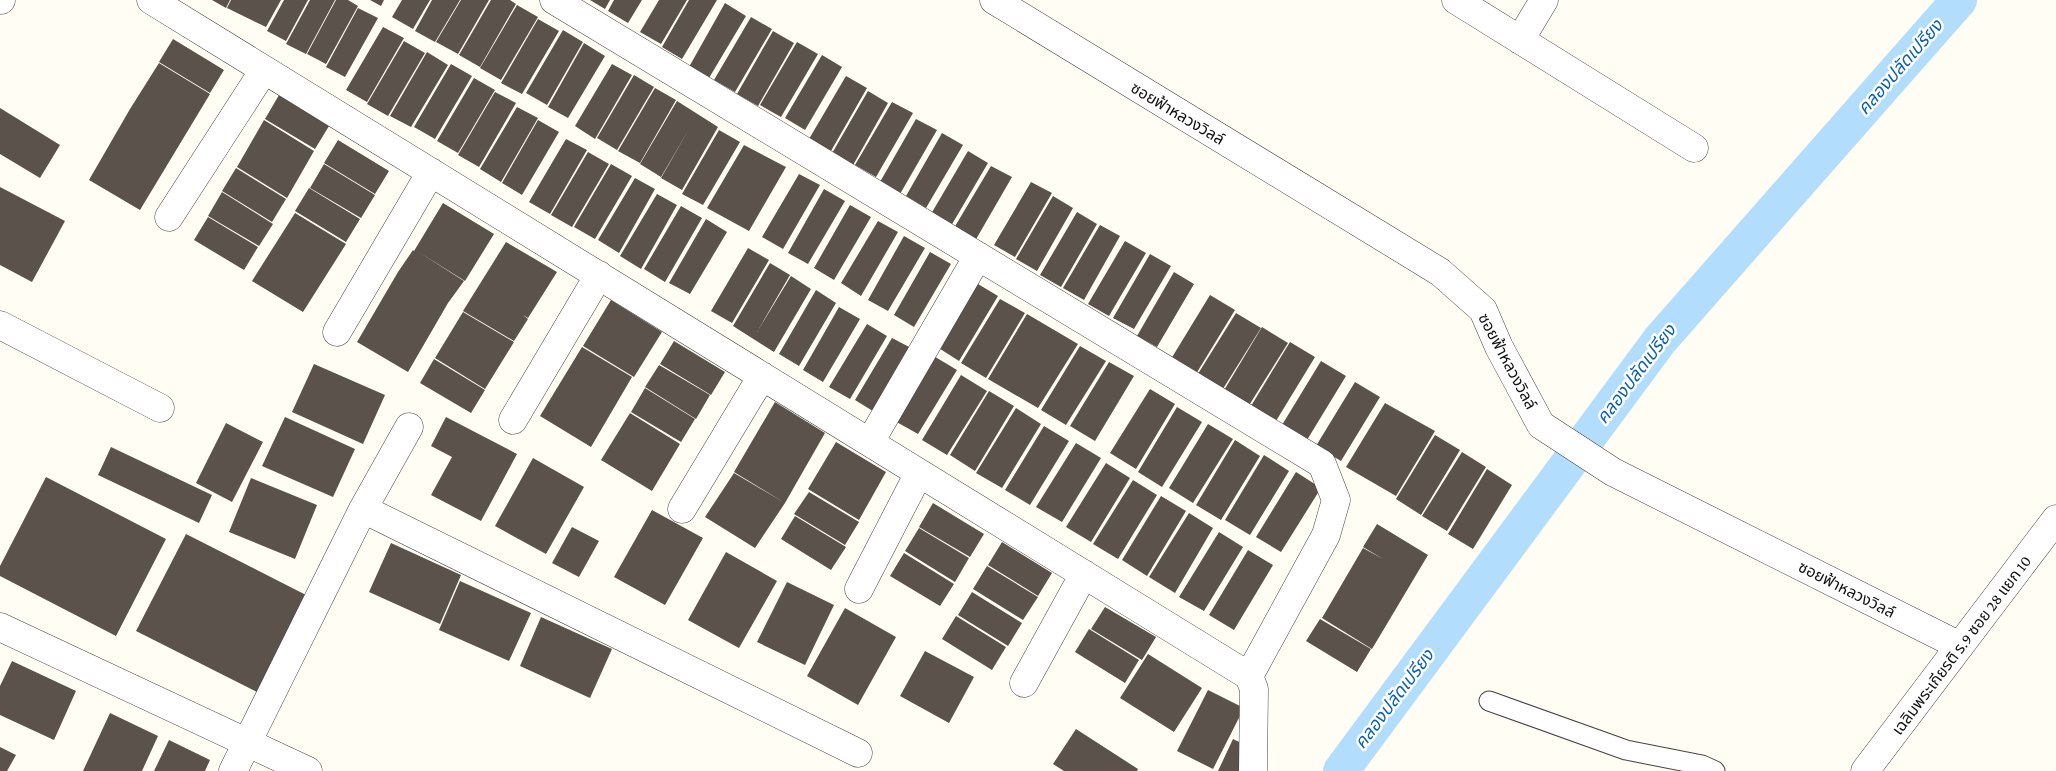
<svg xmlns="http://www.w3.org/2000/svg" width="2056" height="771" viewBox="0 0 2056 771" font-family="'Crimson Pro','Noto Sans Thai',serif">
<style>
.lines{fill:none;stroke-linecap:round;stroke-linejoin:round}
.canal{stroke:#b3ddfd;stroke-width:36}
.building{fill:#5b524b}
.service-casing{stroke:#444;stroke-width:21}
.minor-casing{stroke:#444;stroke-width:29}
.service{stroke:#fff;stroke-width:19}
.minor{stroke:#fff;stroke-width:28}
.labels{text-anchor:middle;stroke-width:5;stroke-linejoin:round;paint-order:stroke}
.street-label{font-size:16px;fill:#111;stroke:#fff}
.water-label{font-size:18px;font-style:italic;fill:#0a60b2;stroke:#fff}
</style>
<rect width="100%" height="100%" fill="#fffdf4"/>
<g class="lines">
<path class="canal" d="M1341,771L1660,340L1959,0"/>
</g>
<path class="building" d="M212,0H230L226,8Z
M231,0H281L266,27L227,8Z
M284,0H308L286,41L267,31Z
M310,0H335L306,54L286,44Z
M336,0H348L358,6L326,64L307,54Z
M370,0H384L381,6Z
M402,0H430L413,29L392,17Z
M432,0H460L435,42L415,31Z
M461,0H489L458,54L436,42Z
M491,0H510L516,4L480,67L459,55Z
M590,0H610L605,9Z
M614,0H642L628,23L608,11Z
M659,0H687L661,44L640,32Z
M689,0H717L682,59L662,47Z
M725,3L746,16L709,78L689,67Z
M517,5L538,17L501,80L480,68Z
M358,8L378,18L345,77L326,67Z
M751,17L772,29L735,92L714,80Z
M538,19L559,31L522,94L501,83Z
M383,27L404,38L367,102L346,90Z
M563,30L583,42L547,105L526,93Z
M773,31L794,43L758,106L737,94Z
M173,39L224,70L210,93L159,62Z
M404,41L425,53L388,116L367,104Z
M797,42L818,54L781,117L760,105Z
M584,43L605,56L568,118L548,107Z
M427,52L448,65L411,127L390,116Z
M822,55L842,67L805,130L785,118Z
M159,63L210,94L140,210L89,180L130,109Z
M451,64L472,76L435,139L414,127Z
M612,64L632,75L595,139L575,126Z
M634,75L654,87L617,150L597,138Z
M846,76L867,88L831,151L809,139Z
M474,78L495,90L458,153L437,141Z
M655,88L676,100L640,163L618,151Z
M868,91L888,103L852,167L831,155Z
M495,92L516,103L479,167L458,155Z
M279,95L329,126L315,149L265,119Z
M677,101L718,127L682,190L661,178L689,129L661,177L640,164Z
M892,102L913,113L876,177L855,165Z
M517,107L538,118L501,182L480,169Z
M0,108L60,145L40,178L0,154Z
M916,119L937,130L900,194L880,182Z
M264,120L314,151L287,198L237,167Z
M538,120L559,132L522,195L502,183Z
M719,130L740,142L703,205L682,194Z
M942,133L963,145L926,208L906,196Z
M566,139L587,150L550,214L529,202Z
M338,140L389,171L375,194L324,163Z
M744,145L786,167L749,231L707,208Z
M968,151L988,163L951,226L931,214Z
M588,152L609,164L572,227L551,215Z
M324,164L375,195L361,218L310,188Z
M611,164L632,176L595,239L574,227Z
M991,166L1012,177L975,241L954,228Z
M236,168L286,199L272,222L222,191Z
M799,174L820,185L783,249L762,237Z
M635,178L655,189L619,253L598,240Z
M1031,182L1052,193L1015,257L994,245Z
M0,187L65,221L32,282L0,265Z
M309,188L360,219L346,242L295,211Z
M824,189L845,201L808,264L788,253Z
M222,192L273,224L259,246L208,216Z
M657,194L677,205L641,269L620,256Z
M1053,196L1073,208L1037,271L1016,259Z
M443,203L494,234L465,281L417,251L464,281L448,303L408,372L357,342L398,272L413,250L414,251Z
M850,205L871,217L834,280L814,268Z
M681,206L702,218L665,282L644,269Z
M1077,212L1097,224L1061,287L1040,275Z
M295,213L346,244L303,312L252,281Z
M208,217L258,247L244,270L194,240Z
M706,219L727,232L690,294L669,283Z
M878,221L898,232L861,296L841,283Z
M1100,225L1120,236L1084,300L1063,288Z
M904,236L925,248L888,311L868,300Z
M1125,241L1146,253L1109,316L1088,304Z
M506,242L557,272L528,318L523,315L528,319L514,341L463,311Z
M748,248L769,260L732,323L711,311Z
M930,252L951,264L914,327L894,315Z
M1150,254L1171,266L1134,329L1113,318Z
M770,263L790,275L757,332L791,276L811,289L774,352L733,326Z
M1174,272L1194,284L1157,347L1137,336Z
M973,281L998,296L959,361L934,345Z
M816,290L836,303L799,366L779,354Z
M1210,295L1235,310L1196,374L1171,359Z
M1000,299L1025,313L986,378L961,363Z
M611,300L662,332L634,377L583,346Z
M839,307L860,319L823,382L803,370Z
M463,312L514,342L485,389L435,358L449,335L455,339L449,335Z
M1236,313L1261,328L1221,392L1196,377Z
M1027,314L1078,344L1038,408L988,379Z
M867,324L887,336L850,399L829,387Z
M1262,327L1288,343L1248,407L1223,392Z
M892,338L913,349L876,413L855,400Z
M674,341L725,372L711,395L660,364Z
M1290,342L1315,357L1276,421L1251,406Z
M1080,346L1106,361L1066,425L1041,410Z
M582,347L632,377L591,447L540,416Z
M932,355L957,370L918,434L893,420Z
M434,359L485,390L471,413L420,383Z
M1321,361L1346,376L1307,440L1282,425Z
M1109,362L1134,376L1095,441L1070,426Z
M314,364L385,395L363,444L292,412Z
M659,365L710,395L696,419L645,387Z
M961,375L987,391L947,455L922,440Z
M1355,382L1380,397L1341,461L1316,446Z
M645,388L695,419L681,442L631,412Z
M1150,389L1175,404L1136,469L1110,453Z
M989,391L1014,406L975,471L950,455Z
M775,402L825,433L785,503L734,472Z
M1385,403L1435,431L1396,496L1346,467Z
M1177,407L1202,422L1162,487L1138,472Z
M1016,408L1041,424L1002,488L976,473Z
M630,413L680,444L652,491L601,460Z
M285,417L355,449L333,497L262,466Z
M446,417L517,454L481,521L431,495L452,457L431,446Z
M226,423L263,442L232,502L196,483Z
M1208,424L1233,439L1193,503L1169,488Z
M1044,426L1069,441L1030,505L1005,490Z
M1435,435L1460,450L1421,515L1396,499Z
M1235,440L1260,456L1221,520L1196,505Z
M836,442L886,472L859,520L808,489Z
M1076,443L1101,458L1062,522L1036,507Z
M111,447L212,495L199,523L98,475Z
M1462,452L1486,467L1447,531L1422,516Z
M1264,455L1289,471L1250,535L1225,520Z
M533,458L584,487L546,554L495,526Z
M1106,463L1130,478L1091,542L1066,527Z
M1487,469L1512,485L1473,549L1448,534Z
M1296,472L1321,488L1281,552L1256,537Z
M734,473L785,503L755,548L705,517Z
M46,477L166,539L116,636L0,576V566Z
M251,478L317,505L295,559L229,532Z
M1133,480L1157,495L1118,559L1093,544Z
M809,492L859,522L845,545L794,514Z
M1161,496L1186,511L1147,576L1122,560Z
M933,503L984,534L970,557L919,527Z
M652,510L703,538L665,605L614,577Z
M1189,513L1213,528L1175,593L1149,577Z
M795,516L846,547L831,570L781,539Z
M1377,524L1428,555L1372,649L1322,618L1363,548L1383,559L1363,547Z
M572,527L599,541L579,577L552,563Z
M919,528L969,558L955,582L905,551Z
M1219,532L1243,547L1204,611L1179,597Z
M186,534L306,595L257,692L136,631Z
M1002,542L1052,573L1038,596L988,565Z
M391,543L461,575L440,624L369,592Z
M1248,550L1273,565L1234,630L1209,615Z
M726,552L777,581L739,648L688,620Z
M904,553L954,584L940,606L890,576Z
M987,566L1038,597L1023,620L973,589Z
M460,581L531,613L509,661L439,630Z
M787,582L834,605L805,665L757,642Z
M972,592L1022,623L1008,646L958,615Z
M1105,607L1156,637L1142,660L1091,629Z
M845,608L896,637L858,705L807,676Z
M956,616L1006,647L992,670L942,639Z
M541,617L612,649L590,698L520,666Z
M1320,619L1371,649L1357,672L1306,641Z
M1089,629L1139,660L1125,683L1075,652Z
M925,651L974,677L949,723L900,696Z
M1148,654L1202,688L1174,732L1120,698Z
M12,661L76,691L54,740L0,715V686Z
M1208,690L1244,708L1213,769L1177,751Z
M110,713L158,736L142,771H83Z
M1076,729L1138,769L1137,771H1064L1053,764Z
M1233,739L1260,752L1251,771H1218Z
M169,740L210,760L205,771H154Z
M0,747L16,755L7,771H0Z"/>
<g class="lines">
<g class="service-casing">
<path id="service" d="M1489,701L1626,750L1702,765L1715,771"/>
</g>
<g class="minor-casing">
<path id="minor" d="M0,0H1
M151,0L1249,676
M554,0L1322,464L1336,500L1326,535L1249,676L1254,689L1253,771
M994,0L1440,272L1483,310L1499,347L1541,425L1613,472L1960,646
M1456,0L1694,148
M1520,40L1544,0
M169,217L264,70
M0,325L160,408
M337,332L431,172
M513,420L599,275
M870,442L978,256
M363,509L858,753
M682,509L762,376
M859,589L919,473
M0,627L308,771
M1024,683L1084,574
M233,771L363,509L409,427
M1865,771L2056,519"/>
</g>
<use href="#service" class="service"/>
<use href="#minor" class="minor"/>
</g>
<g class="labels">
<g class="street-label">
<text transform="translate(1178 113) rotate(31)" y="6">ซอยฟ้าหลวงวิลล์</text>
<text transform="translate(1508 361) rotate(62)" y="6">ซอยฟ้าหลวงวิลล์</text>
<text transform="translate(1847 589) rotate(27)" y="6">ซอยฟ้าหลวงวิลล์</text>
<text transform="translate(1961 645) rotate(-53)" y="6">เฉลิมพระเกียรติ ร.9 ซอย 28 แยก 10</text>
</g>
<g class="water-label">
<text transform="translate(1900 67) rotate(-49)" y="6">คลองปลัดเปรียง</text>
<text transform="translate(1636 374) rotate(-53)" y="6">คลองปลัดเปรียง</text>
<text transform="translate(1394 699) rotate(-53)" y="6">คลองปลัดเปรียง</text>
</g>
</g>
</svg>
